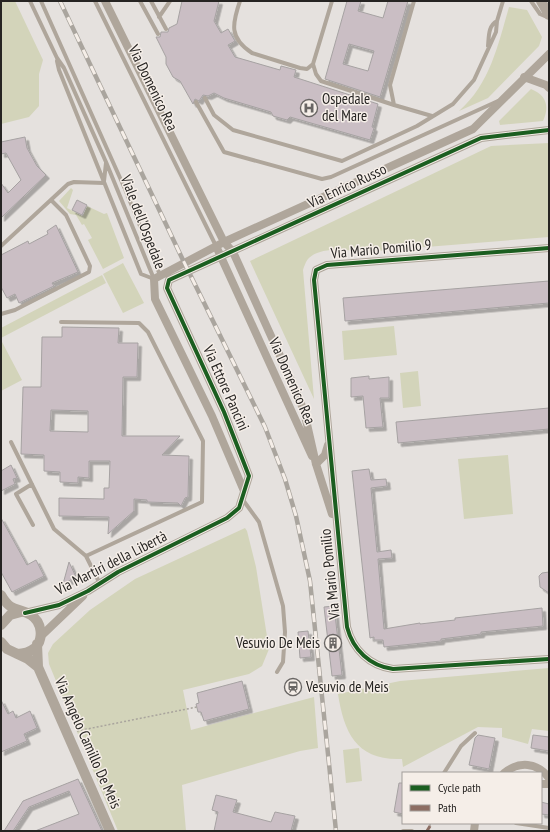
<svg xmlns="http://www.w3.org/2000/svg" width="550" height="832" viewBox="0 0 550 832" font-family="'PT Sans Narrow',sans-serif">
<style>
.green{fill:#d3d4ba}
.building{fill:#cabec4;stroke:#a6a2a2;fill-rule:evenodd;filter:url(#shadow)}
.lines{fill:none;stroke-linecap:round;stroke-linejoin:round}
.path{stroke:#a9a49d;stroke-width:1.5;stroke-dasharray:2 2;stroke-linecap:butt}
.service{stroke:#afa69b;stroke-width:4}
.minor{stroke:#afa69b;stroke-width:8}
.tertiary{stroke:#afa69b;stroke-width:10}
.rail-casing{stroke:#aaa59e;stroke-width:4.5}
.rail{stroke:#f5eee8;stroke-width:3;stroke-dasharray:9;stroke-linecap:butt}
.quiet{stroke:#8d6e63;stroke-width:3;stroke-dasharray:6 3;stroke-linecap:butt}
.cycleway-casing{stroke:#f5eee8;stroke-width:6}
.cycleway{stroke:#1b5e20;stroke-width:4}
.labels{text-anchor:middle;stroke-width:3;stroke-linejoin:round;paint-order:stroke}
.street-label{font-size:15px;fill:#262422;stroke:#f5eee8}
.poi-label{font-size:15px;fill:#262422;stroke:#f5eee8;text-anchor:start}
</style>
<defs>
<filter id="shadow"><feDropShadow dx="3.5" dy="3.5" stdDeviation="0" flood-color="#0004"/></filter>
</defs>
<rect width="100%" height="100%" fill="#e5e1de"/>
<path class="green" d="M1,1H15L43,60L39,74V106L29,117L1,124Z
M509,7L527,10L542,37L539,46L488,98L459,111C490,84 498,45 509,7Z
M531,89C546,95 550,106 543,121L500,125L499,121Z
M549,143V237L364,252C348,250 320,246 308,259C306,261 304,267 303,270L314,399L250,261L491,146Z
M71,188L73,190L67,208L83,216L87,206L104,214L107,213L124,258L103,269L88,240L92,238L84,224L82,225L76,215L70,214L59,201Z
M123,263L144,303L123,313L103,274Z
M102,275L106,283L1,338V328Z
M394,326L397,355L344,360L342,331Z
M1,340L22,380L1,391Z
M418,371L421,406L403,408L400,373Z
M508,455L513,514L464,519L458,459Z
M245,528L247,531L256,567L269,649L262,666L249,674L183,690L191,730L314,697L318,748L300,751L182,785L186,831H118L49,664L48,653L53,644L90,610L135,579Z
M549,668V731L532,729L528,744L502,737V728L478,727L403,767L402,759C357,761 344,733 338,694L400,681Z
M359,748L362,781L346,783L343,750Z"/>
<path class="building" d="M182,1H219L214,21L221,33L228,29L235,41L228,45L235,57L280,70L281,66L296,70L294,77L378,104L372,127L374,128L370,140L290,117L287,120L273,116L271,112L224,98L214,93L208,96L203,95L199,101L195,99L193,104L180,81L173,77L166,64V57L156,37H160L161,32H168L169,28L177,24Z
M347,1H361L358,11L383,18L388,1H408L380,97L325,79ZM349,44L374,51L368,71L343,64Z
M25,137L27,148L37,166L46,175L1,218V183L8,193L21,180L6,153L1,154V142Z
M77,200L87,205L82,215L72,210Z
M56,225L78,272L52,283L54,286L19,303L15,294L7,298L1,287V255L28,241L29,244L48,234L47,231Z
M549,281V303L345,321L343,298Z
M62,327L119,328L118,343H138L137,377H123L122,436H180L162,455L189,456L188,497L185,498L181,506L178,503L147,502V500L134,499V511L108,534L109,517L59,516V498L104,499V488H109L110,461H89V478L78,477V483L60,482V472L44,471V455L21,454L23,387H41L42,337H62ZM51,410L88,411V432L50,431Z
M369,376V379L389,377V398H380L383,427L366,428L363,396L351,397V378Z
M549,408V429L398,443L396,422Z
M11,465L17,478L13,479L15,484L1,491V471Z
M369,469L371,480L386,479L387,486L371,488L377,552L391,550L392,558L378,559L384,629L420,623V624L455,620V618L542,608L543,626L481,632V634L441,639V641L384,647L383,640H374V637L370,638L352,471Z
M1,518L27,565L36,560L44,576L12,592L1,572Z
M69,562L76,577L63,584Z
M549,572V593L540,587L539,576L542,573Z
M334,606L342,675L332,676L324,607Z
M308,631L311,657L300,658L298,632Z
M242,681L249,709L204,721L201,712H198L196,704L199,703L197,693Z
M1,700L8,714L13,711L16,718L30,711L37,728L24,734L27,741L1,752Z
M478,735L495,738L489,769L469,765L475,738Z
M533,735L549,737V751L531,748Z
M78,779L102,831H35L79,814L69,791L29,807L13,831H4L23,801Z
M399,783H403V814L394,812Z
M216,795L237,800L233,812L271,822L275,812L295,816L291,831H214L218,812L212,810Z
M541,802L549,804V815L541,814Z"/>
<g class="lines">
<path class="path" d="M77,731L197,707
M430,826V823"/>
<path class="service" d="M30,1L57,58L64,68L106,162L154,279
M41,1L125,189L160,275
M95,1L216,246
M140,1L158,34
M151,1L166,29
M240,1C232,24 229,38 252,53L300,68L307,69L313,64
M332,1L313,64L316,74L321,81L394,105L432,116
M531,1L540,14L547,17
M159,17L170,1
M488,46C489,36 488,26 497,21
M57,61L59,70L141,274L154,279
M205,98L214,115L233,130L342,161L417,126L453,104L474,80L496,32L497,21L503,1
M196,102L224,152L322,179L331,177L498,101
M394,105L390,85L414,1
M104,181L106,163
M1,246L68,184L74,182L104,183
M1,314L15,310L89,272L90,266L66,215L51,200
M61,322L139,323L148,332L203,441L202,502L86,556
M11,442L54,529L86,556L100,584
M32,484L16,494L33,525
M243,500L259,522L283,606L285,632L283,662L277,672
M444,773L461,746L475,733
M516,823L549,828
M403,831H412"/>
<path class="minor" d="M105,1L224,242L233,252L295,389L304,411L316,464L332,514
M524,77L546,85L549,88
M216,246L312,456
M549,248L327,265L316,270L314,280L347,627C353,650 370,666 393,669L549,659
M316,464L325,455L328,445
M244,491L212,416L155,299L154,279L224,242L473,129L549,54
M25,613L59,605L88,591L118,572L227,518L239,508L249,476L224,412L167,288L169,280L481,138L549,130
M40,637L83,596
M504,773C519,761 537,762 549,778
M541,784H549
M474,831L475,823"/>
<path class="tertiary" d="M541,1L549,15
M1,595C11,613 18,607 31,615C42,622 44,639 35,648C30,652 24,654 17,654
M1,625L10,615L21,612
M1,642L7,649L28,659L38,667
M37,644L38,667L110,831"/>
<g class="rail-casing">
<path id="rail" d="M60,1L182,258L265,427L285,479L296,516L310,581L336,831"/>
</g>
<use href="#rail" class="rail"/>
<path class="quiet" d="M427,831L430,826"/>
<g class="cycleway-casing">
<path id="cycleway" d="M549,248L327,265L316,270L314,280L347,627C353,650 370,666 393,669L549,659
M25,613L59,605L88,591L118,572L227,518L239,508L249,476L224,412L167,288L169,280L481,138L549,130"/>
</g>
<use href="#cycleway" class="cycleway"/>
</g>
<defs>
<g id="hospital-ring" transform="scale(0.9)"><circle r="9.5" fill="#f5eee8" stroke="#696664" stroke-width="1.5"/><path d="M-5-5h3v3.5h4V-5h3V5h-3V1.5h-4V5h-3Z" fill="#696664"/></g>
<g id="building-ring" transform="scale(0.9)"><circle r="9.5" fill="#f5eee8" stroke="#696664" stroke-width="1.5"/><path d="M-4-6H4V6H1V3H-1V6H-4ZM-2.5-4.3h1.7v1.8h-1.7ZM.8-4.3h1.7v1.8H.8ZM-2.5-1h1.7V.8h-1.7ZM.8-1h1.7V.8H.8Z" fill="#696664"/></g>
<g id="station-ring" transform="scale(0.9)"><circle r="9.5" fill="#f5eee8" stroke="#696664" stroke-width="1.5"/><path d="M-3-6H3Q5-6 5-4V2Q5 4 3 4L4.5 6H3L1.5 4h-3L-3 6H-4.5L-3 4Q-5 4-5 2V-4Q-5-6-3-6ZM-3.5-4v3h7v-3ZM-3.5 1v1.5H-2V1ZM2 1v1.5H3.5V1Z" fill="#696664"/></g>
</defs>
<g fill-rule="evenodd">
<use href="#hospital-ring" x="309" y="108"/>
<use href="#building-ring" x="333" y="643"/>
<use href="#station-ring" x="293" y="687"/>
</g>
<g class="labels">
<g class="street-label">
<text transform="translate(153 88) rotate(64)" y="5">Via Domenico Rea</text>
<text transform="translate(347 186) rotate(-25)" y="5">Via Enrico Russo</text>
<text transform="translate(143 222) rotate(69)" y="5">Viale dell'Ospedale</text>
<text transform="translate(381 249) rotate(-5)" y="5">Via Mario Pomilio 9</text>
<text transform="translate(292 381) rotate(66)" y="5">Via Domenico Rea</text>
<text transform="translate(226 388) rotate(66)" y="5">Via Ettore Pancini</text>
<text transform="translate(111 563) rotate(-27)" y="5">Via Martiri della Libertà</text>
<text transform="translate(330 574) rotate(-96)" y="5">Via Mario Pomilio</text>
<text transform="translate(88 743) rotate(66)" y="5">Via Angelo Camillo De Meis</text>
</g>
<g class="poi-label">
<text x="322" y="104">Ospedale<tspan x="322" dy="17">del Mare</tspan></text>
<text x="320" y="648" text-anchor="end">Vesuvio De Meis</text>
<text x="306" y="692">Vesuvio de Meis</text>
</g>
</g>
<rect width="550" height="832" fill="none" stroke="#262422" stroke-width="4"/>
<rect x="402" y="772" width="140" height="52" fill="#f5eee8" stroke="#a29d99"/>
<rect x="410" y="785" width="20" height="6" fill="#1b5e20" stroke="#a29d99"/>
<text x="438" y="792" font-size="12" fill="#262422">Cycle path</text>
<rect x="410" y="805" width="20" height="6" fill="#8d6e63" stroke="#a29d99"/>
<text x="438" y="812" font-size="12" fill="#262422">Path</text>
</svg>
